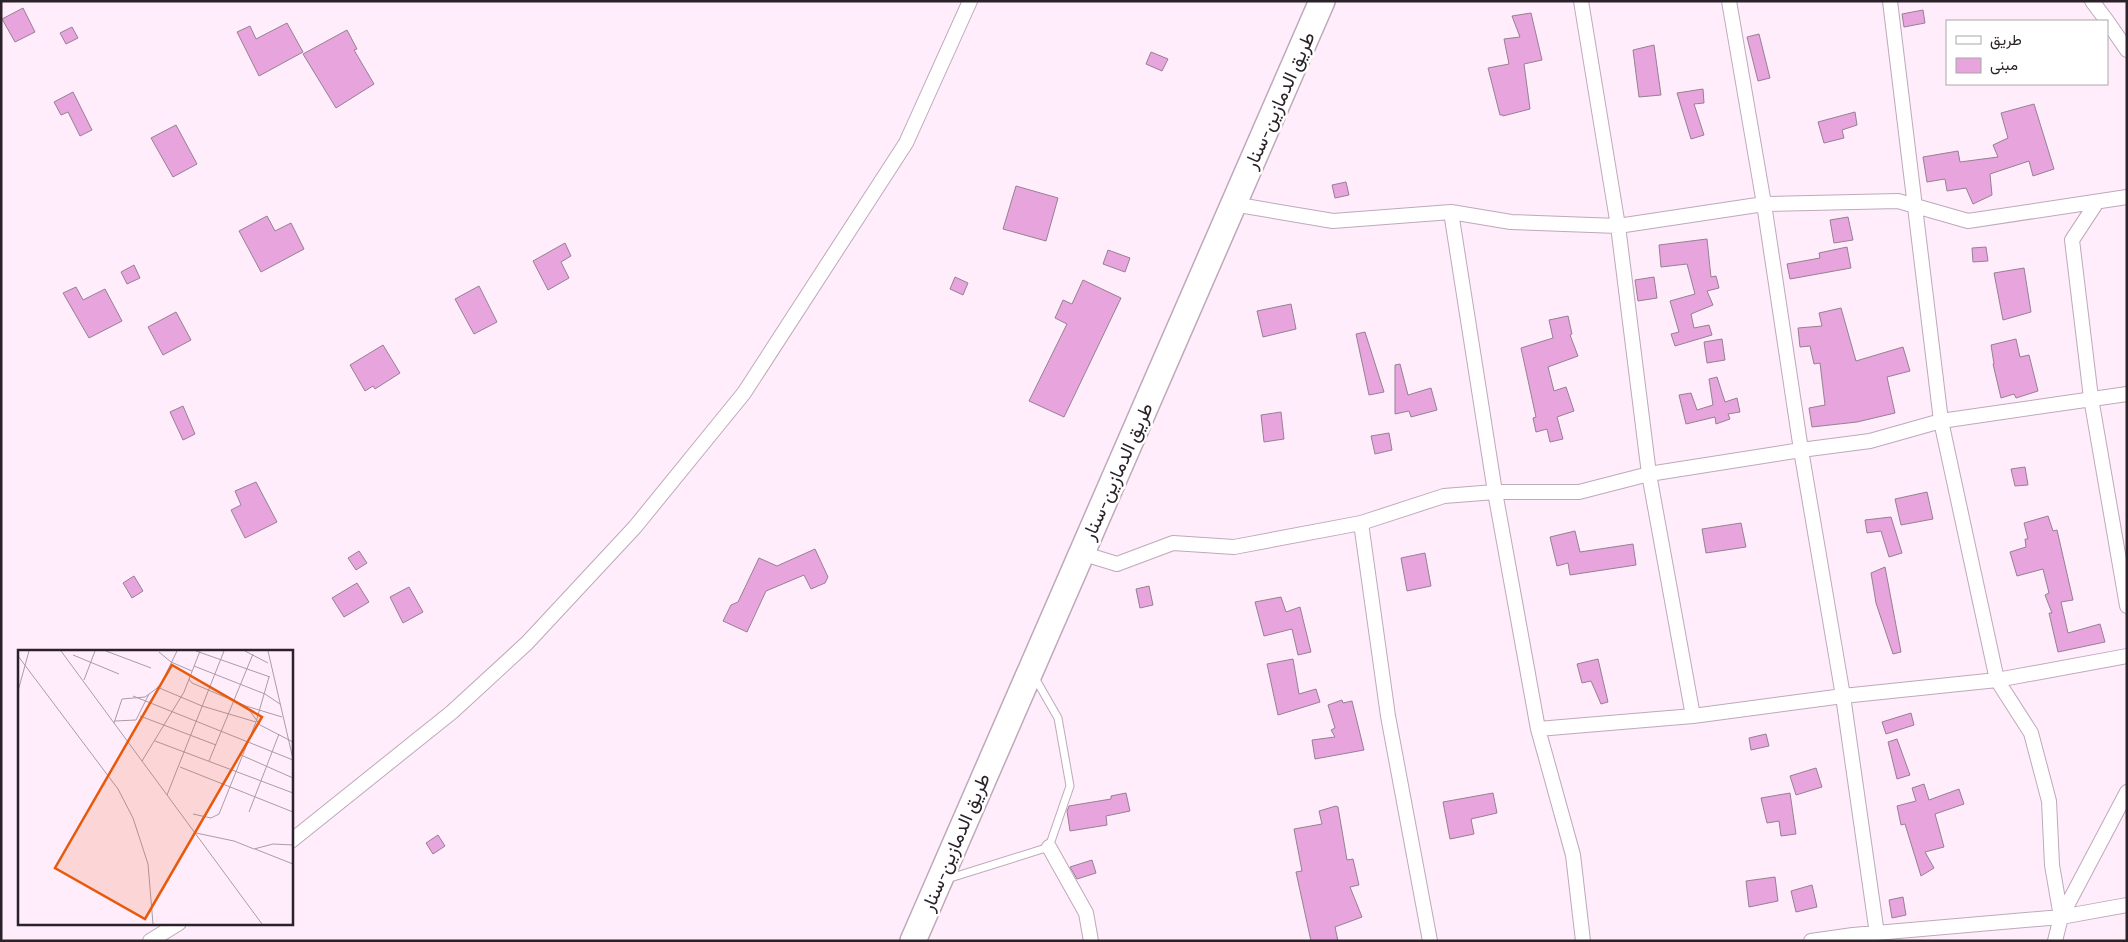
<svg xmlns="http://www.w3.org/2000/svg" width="2128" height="942" viewBox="0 0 2128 942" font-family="'Titillium Web',Vazirmatn,sans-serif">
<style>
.building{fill:#e7a4dd;stroke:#958192}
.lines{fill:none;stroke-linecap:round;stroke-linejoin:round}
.lane-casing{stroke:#bea9ba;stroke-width:9}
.street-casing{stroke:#bea9ba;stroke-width:16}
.highway-casing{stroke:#bea9ba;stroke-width:28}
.lane{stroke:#fff;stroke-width:7}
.street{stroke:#fff;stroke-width:14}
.highway{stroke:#fff;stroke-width:25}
.labels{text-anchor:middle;stroke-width:5;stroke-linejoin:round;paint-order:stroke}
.street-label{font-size:19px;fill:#2a2228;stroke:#fff}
.inset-road{fill:none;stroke:#aa9ca7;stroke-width:1}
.view{fill:#e8590c;fill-opacity:0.15;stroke:#e8590c;stroke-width:2.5}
.inset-edge{fill:none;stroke:#2a2228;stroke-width:2.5}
</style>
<rect width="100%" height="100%" fill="#ffedfb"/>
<path class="building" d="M23,8L35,32L15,42L2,19Z
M1923,10L1925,23L1904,27L1902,14Z
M1531,13L1542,60L1524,64L1530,109L1503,116V115H1500L1488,68L1509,64L1504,39L1520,37L1512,16Z
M287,23L303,52L259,76L237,32L250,26L256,39Z
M72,27L78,38L66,44L60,33Z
M347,30L357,49L354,50L374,84L336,108L303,54Z
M1759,34L1770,78L1758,81L1747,37Z
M1654,45L1661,95L1639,97L1633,50Z
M1151,52L1168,59L1162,71L1146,64Z
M1703,89L1704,103L1694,104L1704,135L1691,139L1677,93Z
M73,92L92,130L80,136L68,112L61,115L54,102Z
M2034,104L2054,169L2033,176L2029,161L1990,174L1992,195L1973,204L1966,188L1947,191L1945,179L1927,182L1923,157L1958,151L1960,162L1998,157L1993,145L2008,138L2001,113Z
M1855,112L1857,125L1842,130L1844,138L1824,143L1818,122Z
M176,125L197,164L173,177L151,138Z
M1346,182L1349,195L1335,198L1332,185Z
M1016,186L1058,198L1046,241L1003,229Z
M267,216L275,231L291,223L304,249L261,272L239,231Z
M1848,217L1853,240L1834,243L1830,220Z
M1707,239L1711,277L1716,276L1719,288L1707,291L1713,305L1691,314L1694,328L1709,325L1712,335L1675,346L1671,334L1679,332L1670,301L1695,294L1687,264L1661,267L1659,245Z
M565,243L571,256L561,262L569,278L548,290L533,261Z
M1847,247L1851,268L1790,279L1787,264L1820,258L1819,253Z
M1986,247L1988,261L1973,262L1972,248Z
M1108,250L1130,258L1125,272L1103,264Z
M134,265L140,278L127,284L121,272Z
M2024,268L2031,312L2003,320L1994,273Z
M955,277L968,283L963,295L950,289Z
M1654,277L1657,298L1638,301L1635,280Z
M1083,280L1121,298L1064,417L1029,401L1067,324L1055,318L1063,300L1072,304Z
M479,286L497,322L474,334L455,299Z
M76,287L83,300L105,289L122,321L89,338L63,293Z
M1291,304L1296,329L1263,337L1257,311Z
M1841,308L1856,361L1903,347L1910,371L1887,377L1895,413L1857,422L1812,427L1809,408L1825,405L1820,363L1814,364L1810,346L1800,347L1798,328L1822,326L1819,313Z
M176,312L191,340L163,355L148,327Z
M1568,316L1572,334L1570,335L1578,356L1548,367L1554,391L1566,387L1574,411L1557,417L1563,439L1550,442L1547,429L1536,432L1533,418L1536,417L1521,348L1553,338L1549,320Z
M1365,332L1384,392L1369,395L1356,334Z
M1722,339L1725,360L1707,363L1704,342Z
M2016,339L2020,357L2029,355L2038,391L2016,398L2014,394L2001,398L1993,364H1994L1991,345Z
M383,345L400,373L375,389L373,386L365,391L350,365Z
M1400,364L1408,395L1431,388L1437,410L1411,417L1409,411L1395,414V365Z
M1717,377L1725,402L1737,398L1740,412L1728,414L1730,419L1716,424L1715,417L1686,424L1679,395L1691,393L1697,410L1713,405L1709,379Z
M183,406L195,434L183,440L170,412Z
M1281,412L1284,439L1264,442L1261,415Z
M1389,433L1392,450L1375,454L1371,436Z
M2025,467L2028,485L2015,486L2011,469Z
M256,482L277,522L245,538L231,510L241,505L235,491Z
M1927,492L1933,519L1901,525L1895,499Z
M2048,516L2053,531L2057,530L2073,600L2061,602L2068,633L2100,624L2105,642L2058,652L2049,613H2052L2045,595L2049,593L2043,569L2017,576L2010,552L2026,547L2025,539H2028L2024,523Z
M1891,517L1902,553L1889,557L1881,531L1867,533L1865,520Z
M1741,523L1746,547L1706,553L1702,529Z
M1575,531L1580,552L1633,544L1636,565L1570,575L1568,563L1557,566L1550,537Z
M815,549L828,577L825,583L811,589L804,575L766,591L747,632L723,621L731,605L738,602L759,558L777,566Z
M359,551L367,563L356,570L348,558Z
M1425,553L1431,586L1407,591L1401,558Z
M1885,567L1901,652L1893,654L1876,603L1871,573Z
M134,576L143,591L132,598L123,583Z
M357,583L369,602L344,617L332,598Z
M1149,586L1153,605L1140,608L1136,589Z
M409,587L423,612L403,623L390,597Z
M1281,597L1286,612L1300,607L1311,652L1298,655L1292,629L1264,636L1255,602Z
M1293,659L1299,694L1316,689L1320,702L1278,715L1267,664Z
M1598,659L1608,702L1601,704L1591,681L1582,683L1577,664Z
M1342,700L1343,703L1352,701L1364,750L1315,759L1312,740L1335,737L1331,730L1335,728L1328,705Z
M1911,713L1914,725L1886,734L1882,722Z
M1766,734L1769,746L1751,750L1749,738Z
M1897,739L1910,775L1897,779L1888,742Z
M1816,768L1822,787L1796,795L1790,776Z
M1924,784L1929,800L1959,789L1964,804L1935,814L1944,847L1925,852L1934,868L1921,876L1905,824L1901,825L1897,806L1916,801L1912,788Z
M1126,793L1130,811L1106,816L1107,825L1070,831L1067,811L1069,806L1111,799V796Z
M1493,793L1497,813L1471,819L1474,834L1450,839L1443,802Z
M1790,793L1796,834L1781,836L1779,821L1767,823L1761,798Z
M1336,806L1338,807L1347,860L1353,859L1359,885L1350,887L1362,917L1335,927L1338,941H1311L1296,872L1302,871L1294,829L1322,824L1319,811Z
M438,835L445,846L433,854L426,843Z
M1092,860L1096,873L1077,879L1070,867Z
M1775,877L1778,901L1749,907L1746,881Z
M1812,885L1817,907L1796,912L1791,891Z
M1903,897L1906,915L1892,918L1889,900Z"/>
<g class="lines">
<g class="lane-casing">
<path id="lane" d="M947,879L1049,847L1070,786L1058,718L1035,678"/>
</g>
<g class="street-casing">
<path id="street" d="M1581,1L1618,226L1649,474L1693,716
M1729,1L1764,204L1801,450L1843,696L1878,941
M1890,1L1941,421L1997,680L2031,733L2049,801L2052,865L2061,917
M2092,1L2107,21
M2107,21L2127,50
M2097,202L2072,240L2091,398L2127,606
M1233,204L1333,221L1451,212L1511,222L1618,226L1764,204L1898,201L1968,221L2127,197
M1451,212L1495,492L1538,729L1573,855L1583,941
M1361,523L1388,716L1430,941
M1081,553L1117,564L1173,543L1234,547L1361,523L1444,496L1495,492H1579L1649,474L1801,450L1870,441L1941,421L2127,394
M1538,729L1693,716L1843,696L1997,680L2127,656
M291,841L452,712L527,643L635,527L744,393L906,143L970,1
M1049,847L1086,913L1091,941
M150,941L179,923
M1811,941L1853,935L2061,917L2127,905
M2055,941L2061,917L2127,792"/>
</g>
<g class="highway-casing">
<path id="highway" d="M913,941L1322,1"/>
</g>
<use href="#lane" class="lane"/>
<use href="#street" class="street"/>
<use href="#highway" class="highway"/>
</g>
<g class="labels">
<g class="street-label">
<text transform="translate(1279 100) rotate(-66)" y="7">طريق الدمازين-سنار</text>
<text transform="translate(1117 471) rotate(-66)" y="7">طريق الدمازين-سنار</text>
<text transform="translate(955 842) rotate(-67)" y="7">طريق الدمازين-سنار</text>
</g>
</g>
<g transform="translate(18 650)">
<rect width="275" height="275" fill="#ffedfb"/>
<path class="inset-road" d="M43,1L244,274M88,1L133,18M178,1L252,27M227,1L250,13M250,1L275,109M141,2L153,12L174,21M55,5L101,24M0,6L100,139L115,168L130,214L135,274M176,16L247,44L262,54M171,29L174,33L228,56L264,67M66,30L77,1M139,37L184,56L238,72M0,41L11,1M115,46L275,110M229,57L242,75L275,92M122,66L198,95M97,71L118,70L131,44M96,73L104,49L127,47L142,36L159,1M137,91L275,143M223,105L275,128M124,111L166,42L182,1M191,111L235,4M162,117L275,162M149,145L206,1M231,162L261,84M175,164L193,168L201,164L238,72L251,27M178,183L216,191L236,199L255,194L275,195M237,199L275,214"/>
<path class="view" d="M154,15L244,67L127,269L37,218Z"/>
<rect width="275" height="275" class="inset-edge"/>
</g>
<rect width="2128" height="942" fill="none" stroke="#2a2228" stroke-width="5"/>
<rect x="1946" y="20" width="162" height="65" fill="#ffffff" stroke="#aaa7a9"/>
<rect x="1956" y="36" width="25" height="8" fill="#ffffff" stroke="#aaa7a9"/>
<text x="1990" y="45" font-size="15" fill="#2a2228">طريق</text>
<rect x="1956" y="58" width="25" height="15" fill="#e7a4dd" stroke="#aaa7a9"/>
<text x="1990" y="70" font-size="15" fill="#2a2228">مبنى</text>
</svg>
